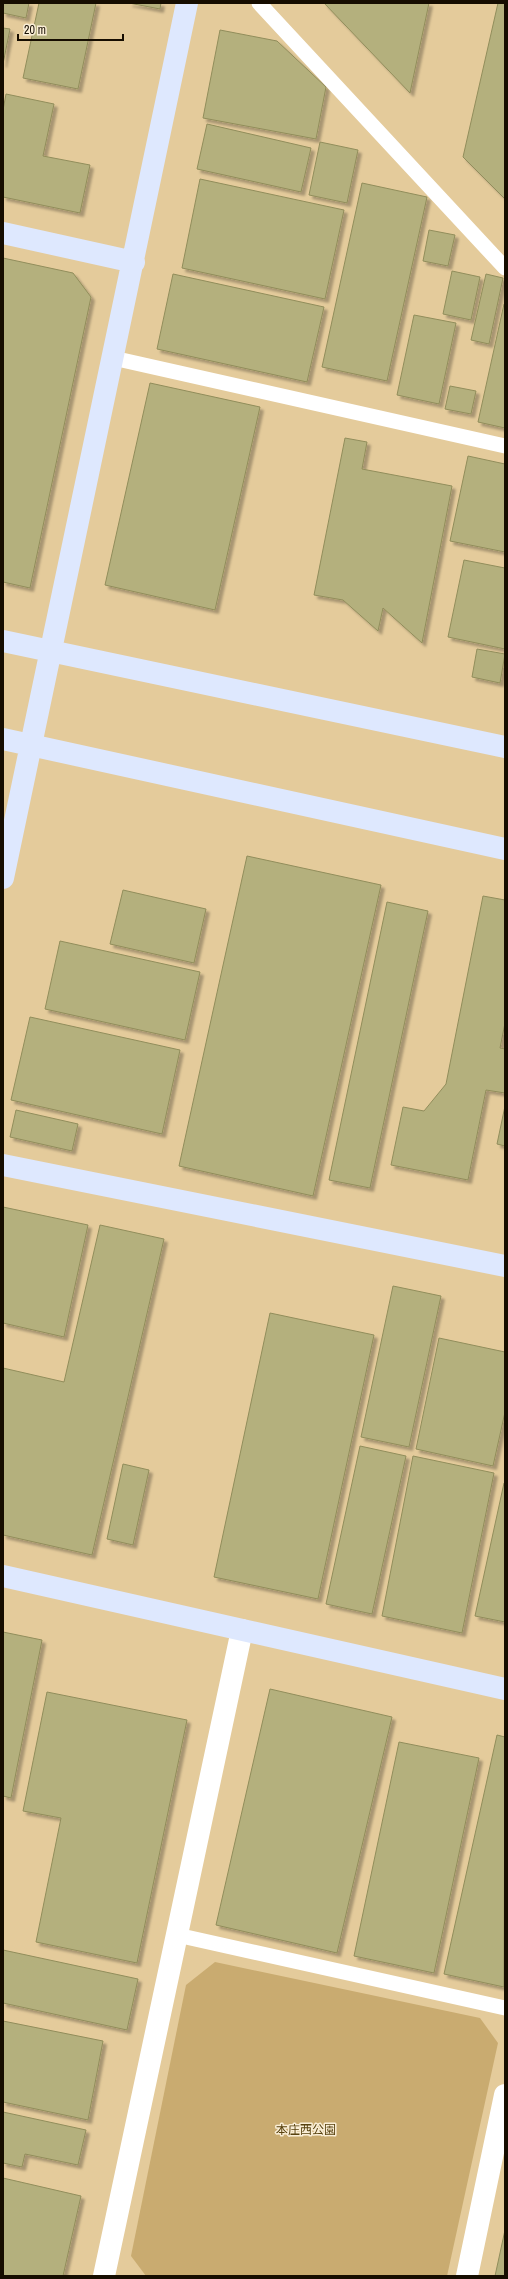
<svg xmlns="http://www.w3.org/2000/svg" width="508" height="2279" viewBox="0 0 508 2279" font-family="'Archivo Narrow','Noto Sans JP',sans-serif">
<style>
.green{fill:#c9ab70}
.building{fill:#b4b07d;stroke:#918d5b;filter:url(#shadow)}
.lines{fill:none;stroke-linecap:round;stroke-linejoin:round}
.lane{stroke:#fff;stroke-width:15}
.street{stroke:#fff;stroke-width:22}
.secondary{stroke:#dee8fe;stroke-width:22}
.labels{text-anchor:middle;stroke-width:3;stroke-linejoin:round;paint-order:stroke}
.park-label{font-size:12px;fill:#58420f;stroke:#faeed6}
</style>
<defs>
<filter id="shadow"><feDropShadow dx="3.5" dy="3.5" stdDeviation="1" flood-color="#0004"/></filter>
</defs>
<rect width="100%" height="100%" fill="#e4cb9b"/>
<path class="green" d="M215,1962L480,2018L498,2043L447,2276H146L131,2256L186,1985Z"/>
<path class="building" d="M3,3H29L26,18L3,13Z
M39,3H96L78,89L23,78Z
M129,3H161L160,9Z
M324,3H429L410,93Z
M498,3H505V199L463,157Z
M3,28L10,29L3,64Z
M220,30L277,41L326,87L316,139L203,118Z
M6,94L54,104L43,156L90,165L80,213L3,197V110Z
M207,124L311,148L301,192L197,169Z
M320,142L358,150L347,203L309,195Z
M200,179L344,210L325,299L182,268Z
M362,183L427,197L387,381L322,367Z
M429,230L455,235L448,266L423,261Z
M3,258L73,273L91,297L30,588L3,582Z
M452,271L480,277L471,320L443,314Z
M173,274L324,307L307,382L157,349Z
M486,274L503,278L489,344L471,340Z
M504,304H505V428L478,422Z
M414,315L456,323L439,404L397,395Z
M150,383L260,407L215,610L105,585Z
M450,386L476,391L471,414L445,409Z
M345,438L367,442L362,469L452,486L422,643L383,608L378,631L343,600L314,595Z
M468,456L505,464V552L450,541Z
M464,560L505,568V649L448,637Z
M477,649L505,654L500,683L472,677Z
M247,856L381,885L313,1196L179,1166Z
M123,890L206,909L194,963L110,944Z
M483,896L505,900V1023L500,1048L505,1049V1093L486,1090L468,1180L391,1165L403,1107L424,1111L446,1084Z
M387,902L428,911L370,1188L329,1180Z
M60,941L200,972L185,1040L45,1009Z
M30,1017L180,1050L162,1134L11,1100Z
M505,1106V1146L497,1144Z
M16,1110L78,1124L72,1151L10,1137Z
M3,1207L88,1225L64,1337L3,1323Z
M100,1225L164,1239L92,1555L3,1535V1368L64,1382Z
M393,1286L441,1296L409,1447L361,1437Z
M270,1313L374,1335L318,1599L214,1577Z
M439,1338L505,1352V1412L493,1466L416,1449Z
M360,1446L406,1456L372,1614L326,1604Z
M413,1456L494,1473L462,1633L382,1616Z
M123,1464L149,1470L133,1545L107,1539Z
M504,1483H505V1622L475,1616Z
M3,1632L42,1640L11,1798L3,1796Z
M270,1689L392,1717L337,1953L216,1925Z
M47,1692L187,1720L137,1963L36,1942L61,1818L23,1811Z
M497,1735L505,1737L504,1987L444,1974Z
M399,1742L479,1758L434,1973L354,1956Z
M3,1950L138,1979L127,2030L3,2003Z
M3,2021L103,2041L88,2120L3,2102Z
M3,2112L86,2130L78,2165L25,2154L22,2167L3,2163Z
M3,2178L81,2196L63,2276H3Z
M505,2230V2276H495Z"/>
<g class="lines">
<path class="lane" d="M259,3L505,268
M113,358L505,446
M177,1935L505,2008"/>
<path class="street" d="M104,2276L242,1630
M467,2276L505,2095"/>
<path class="secondary" d="M3,233L134,262
M3,641L505,747
M3,739L505,849
M3,878L187,3
M3,1165L505,1266
M3,1576L505,1689"/>
</g>
<g class="labels">
<g class="park-label">
<text x="306" y="2134">本庄西公園</text>
</g>
</g>
<rect width="508" height="2279" fill="none" stroke="#160d00" stroke-width="8"/>
<path d="M18 34v6h105v-6" fill="none" stroke="#160d00" stroke-width="2"/>
<text x="24" y="34" font-size="12" fill="#160d00" stroke="#faeed6" stroke-width="3" paint-order="stroke">20 m</text>
</svg>
